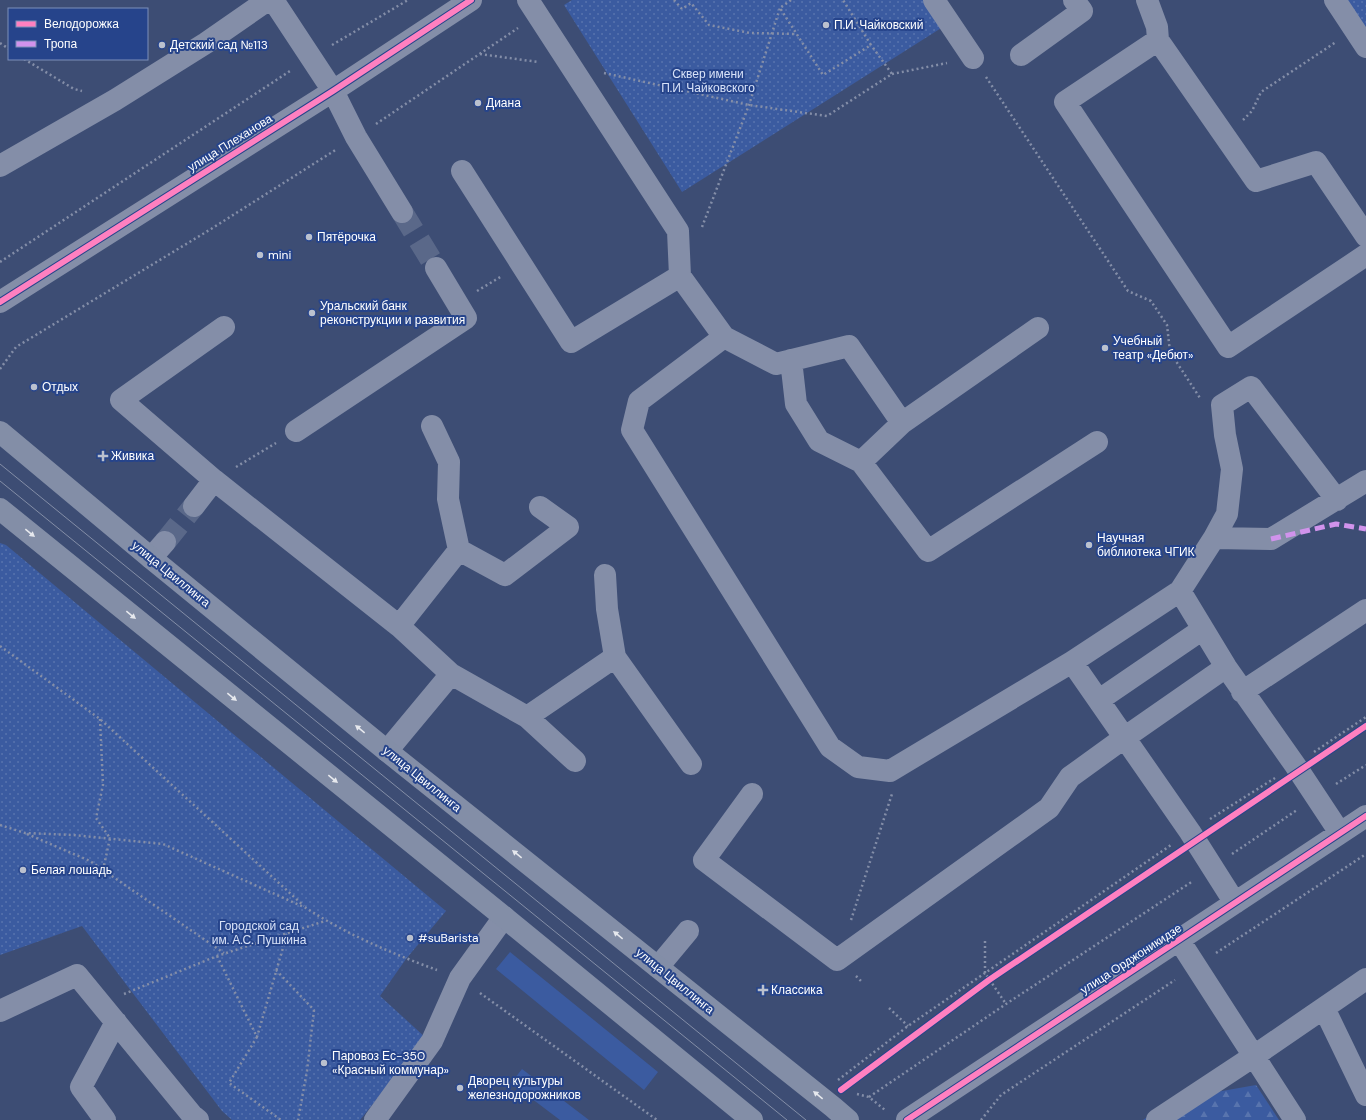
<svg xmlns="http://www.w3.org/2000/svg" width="1366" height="1120" viewBox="0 0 1366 1120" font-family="'DM Sans',sans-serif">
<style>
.green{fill:#3b5ba0}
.forest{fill:url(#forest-firs)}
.park{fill:url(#park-dots)}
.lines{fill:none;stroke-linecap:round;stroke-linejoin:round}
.minor-tunnel{stroke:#5a6889;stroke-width:22;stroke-dasharray:22 11;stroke-linecap:butt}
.path{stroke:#848ea8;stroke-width:2.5;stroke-dasharray:2 3;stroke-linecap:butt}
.minor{stroke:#848ea8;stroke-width:22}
.major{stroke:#838ea7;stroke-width:22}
.tram{stroke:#848ea7;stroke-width:1}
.quiet{stroke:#d193ec;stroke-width:5;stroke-dasharray:10 5;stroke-linecap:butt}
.cycleway-casing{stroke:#26448b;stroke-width:8}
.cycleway{stroke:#ff80c0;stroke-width:6}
.oneway{fill:#e6e8ed}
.poi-dot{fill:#bbc1ce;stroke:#26448b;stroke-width:1.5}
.labels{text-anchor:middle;stroke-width:4;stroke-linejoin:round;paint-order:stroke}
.poi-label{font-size:12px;fill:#fff;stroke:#26448b;text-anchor:start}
.park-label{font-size:12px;fill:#d8e2f8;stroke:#26448b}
.street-label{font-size:12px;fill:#fff;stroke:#26448b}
</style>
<defs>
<pattern id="forest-firs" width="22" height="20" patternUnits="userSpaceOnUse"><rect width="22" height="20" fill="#3b5ba0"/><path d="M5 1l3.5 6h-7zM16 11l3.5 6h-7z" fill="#5874ae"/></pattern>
<pattern id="park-dots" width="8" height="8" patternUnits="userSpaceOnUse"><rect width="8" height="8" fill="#3b5ba0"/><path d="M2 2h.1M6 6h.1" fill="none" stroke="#5874ae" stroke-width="1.8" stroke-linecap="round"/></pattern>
</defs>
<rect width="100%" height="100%" fill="#3d4d74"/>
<path class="green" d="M510,952L658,1072L644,1090L496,969Z
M522,1069L589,1120H560L511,1083Z"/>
<path class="forest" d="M1256,1085L1279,1120H1143L1171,1100Z"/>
<path class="park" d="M572,0H930L946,25L682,192L564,5Z
M1346,0H1366V32Z
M0,543L6,545L446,911L406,959L380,996L426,1038L360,1120H232L222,1111L82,926L0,955Z"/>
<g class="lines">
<path class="minor-tunnel" d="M402,212L436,268
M165,542L194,506"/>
<path class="path" d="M674,0L682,9L691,3L709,25L750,33L797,34
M791,0L780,8L823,75L871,45L843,0
M0,43L9,49
M332,45L408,0
M480,54L538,62
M24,59L74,89L82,91
M604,73L749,105L827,116L892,74L871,45
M892,74L947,63
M986,77L1128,291L1151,301L1167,325L1170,352L1200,398
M1243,120L1252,111L1261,92L1336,42
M376,124L518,28
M702,227L749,105L780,8
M0,262L290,71
M477,291L502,276
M0,369L16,347L211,229L337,149
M236,467L276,443
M0,646L100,719L304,906
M100,719L103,785L96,818L110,838L103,870
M1314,752L1366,717
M1336,784L1366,765
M1210,819L1275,778
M0,825L25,833L73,835L163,844L306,908C346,934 393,954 437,970
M27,834L90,861L224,953
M1232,854L1297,810
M851,920L892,794
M985,941V973L1006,1004
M1216,953L1366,854
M217,956L257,1037L287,934
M276,970L314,1010L307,1071L298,1120
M856,976L863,983
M480,993L657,1120
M124,994L217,956L325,921
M889,1008L908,1026
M257,1037L229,1083L281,1120
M838,1080L908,1026L1171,845
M857,1094L869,1097L885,1110
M869,1097L1006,1004L1193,881
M981,1120L1001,1095L1175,980"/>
<path class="minor" d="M273,0L333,91L356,137L402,212
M528,0L678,231L680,276L724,337L639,401L632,430L830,747L858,767L890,771L1072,662L1180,591L1214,538L1271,539L1366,481
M934,0L973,58
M1147,0L1157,27L1158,40L1256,181L1316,162L1366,236
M1335,0L1366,47
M1158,40L1065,102L1228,347L1366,255
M1021,55L1082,11L1074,0
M0,166L115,100L206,43L268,0
M462,171L571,342L680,276
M0,302L333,91L471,0
M224,327L121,400L214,480L399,626L451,674L527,717L615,657L691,764
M724,337L776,364L849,346L902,423L861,462L928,551L1097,442
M791,360L796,404L819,441L861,462
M902,423L1038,328
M432,426L449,462L448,499L459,550
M296,431L466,318L436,268
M194,506L214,480
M1214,538L1227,514L1232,469L1225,435L1222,405L1251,387L1337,500
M151,558L165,542
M605,575L607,609L615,657
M1180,591L1226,667L1295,765L1340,833
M399,626L459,550L505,575L568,527L540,507
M1072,662L1190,832L1235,903
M1242,692L1366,610
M1099,700L1203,629
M527,717L575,761
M387,751L451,674
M752,794L704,860L837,960L1049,808L1070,777L1124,738L1226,667
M1179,940L1295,1120
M658,967L688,931
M1324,1008L1366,1095
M0,1011L77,975L192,1115L198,1120
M105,1120L81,1087L116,1022
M375,1120L432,1041L460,978L504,917
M907,1120L1366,816
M1157,1120L1254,1056L1366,979"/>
<path class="major" d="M0,432L151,558L387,751L833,1107L848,1120
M0,509L504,917L752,1120"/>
<path class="tram" d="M0,464L806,1120
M0,481L787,1120"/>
<path class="quiet" d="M1271,539L1336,524L1366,529"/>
<g class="cycleway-casing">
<path id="cycleway" d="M0,302L333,91L471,0
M841,1090L989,980L1366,726
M907,1120L1366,816"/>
</g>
<use href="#cycleway" class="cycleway"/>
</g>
<defs><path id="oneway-solid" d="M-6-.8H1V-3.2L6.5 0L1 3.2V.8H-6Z"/></defs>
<g class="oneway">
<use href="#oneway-solid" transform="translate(30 533) rotate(39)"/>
<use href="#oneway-solid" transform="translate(131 615) rotate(39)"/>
<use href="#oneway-solid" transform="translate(232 697) rotate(39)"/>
<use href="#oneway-solid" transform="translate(360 729) rotate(-141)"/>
<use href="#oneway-solid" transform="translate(333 779) rotate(39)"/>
<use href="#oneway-solid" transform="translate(517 854) rotate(-141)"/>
<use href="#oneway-solid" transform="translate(618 935) rotate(-141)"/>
<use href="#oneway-solid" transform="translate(818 1095) rotate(-141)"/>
</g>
<g class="poi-dot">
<circle cx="826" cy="25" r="4"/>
<circle cx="162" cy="45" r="4"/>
<circle cx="478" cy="103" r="4"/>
<circle cx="309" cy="237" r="4"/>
<circle cx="260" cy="255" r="4"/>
<circle cx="312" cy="313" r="4"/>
<circle cx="1105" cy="348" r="4"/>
<circle cx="34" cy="387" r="4"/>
<path d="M101 450h4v4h4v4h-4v4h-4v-4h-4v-4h4z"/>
<circle cx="1089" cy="545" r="4"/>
<circle cx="23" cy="870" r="4"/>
<circle cx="410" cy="938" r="4"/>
<path d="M761 984h4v4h4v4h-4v4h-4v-4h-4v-4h4z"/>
<circle cx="324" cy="1063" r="4"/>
<circle cx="460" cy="1088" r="4"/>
</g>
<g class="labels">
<g class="poi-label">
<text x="834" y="29">П.И. Чайковский</text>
<text x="170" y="49">Детский сад №113</text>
<text x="486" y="107">Диана</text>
<text x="317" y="241">Пятёрочка</text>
<text x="268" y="259">mini</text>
<text x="320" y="310">Уральский банк<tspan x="320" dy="14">реконструкции и развития</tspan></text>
<text x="1113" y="345">Учебный<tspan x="1113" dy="14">театр «Дебют»</tspan></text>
<text x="42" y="391">Отдых</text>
<text x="111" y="460">Живика</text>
<text x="1097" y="542">Научная<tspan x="1097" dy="14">библиотека ЧГИК</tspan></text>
<text x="31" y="874">Белая лошадь</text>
<text x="418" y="942">#suBarista</text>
<text x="771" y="994">Классика</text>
<text x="332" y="1060">Паровоз Ес-350<tspan x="332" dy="14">«Красный коммунар»</tspan></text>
<text x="468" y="1085">Дворец культуры<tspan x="468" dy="14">железнодорожников</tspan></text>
</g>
<g class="park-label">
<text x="708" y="78">Сквер имени<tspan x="708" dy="14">П.И. Чайковского</tspan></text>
<text x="259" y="930">Городской сад<tspan x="259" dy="14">им. А.С. Пушкина</tspan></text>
</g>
<g class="street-label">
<text transform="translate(230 143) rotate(-32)" y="4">улица Плеханова</text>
<text transform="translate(171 574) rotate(39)" y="4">улица Цвиллинга</text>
<text transform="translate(422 779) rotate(39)" y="4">улица Цвиллинга</text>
<text transform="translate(1131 959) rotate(-33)" y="4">улица Орджоникидзе</text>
<text transform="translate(675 981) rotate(39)" y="4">улица Цвиллинга</text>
</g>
</g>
<rect x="8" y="8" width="140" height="52" fill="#26448b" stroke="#7d8fb9"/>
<rect x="16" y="21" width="20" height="6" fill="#ff80c0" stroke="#7d8fb9"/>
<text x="44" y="28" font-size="12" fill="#ffffff">Велодорожка</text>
<rect x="16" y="41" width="20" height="6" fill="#d193ec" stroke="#7d8fb9"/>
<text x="44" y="48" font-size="12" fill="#ffffff">Тропа</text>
</svg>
